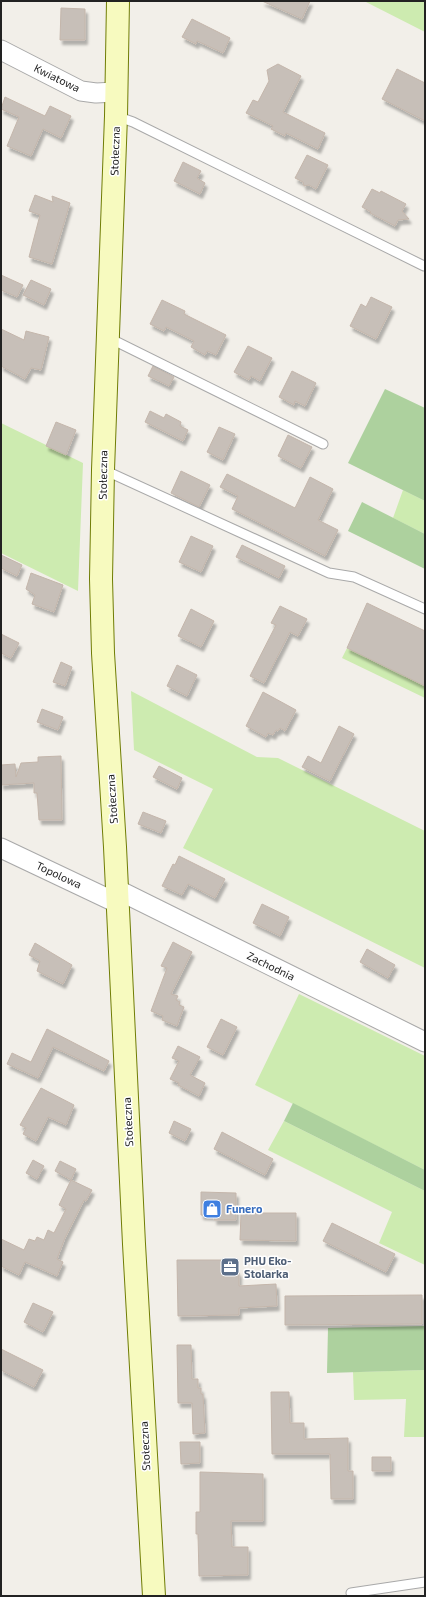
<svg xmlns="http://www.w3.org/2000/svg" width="426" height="1597" viewBox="0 0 426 1597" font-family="'Exo 2',sans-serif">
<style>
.grass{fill:#cdebb0}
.forest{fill:#add19e}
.building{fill:#c7bfb8;stroke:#c4b6ab;filter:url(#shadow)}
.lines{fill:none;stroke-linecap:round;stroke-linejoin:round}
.lane-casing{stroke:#a9a9a9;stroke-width:11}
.street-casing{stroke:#a9a9a9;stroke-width:21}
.secondary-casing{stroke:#707d05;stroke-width:24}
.lane{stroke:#fff;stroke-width:9}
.street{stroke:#fff;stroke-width:19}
.secondary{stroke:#f7fabf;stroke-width:22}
.labels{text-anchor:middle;stroke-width:3;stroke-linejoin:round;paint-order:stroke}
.street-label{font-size:11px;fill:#222;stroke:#fff}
.shop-label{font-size:11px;font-weight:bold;fill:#366cbe;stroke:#fff;text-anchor:start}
.service-label{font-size:11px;font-weight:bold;fill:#4e5e75;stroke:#fff;text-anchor:start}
</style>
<defs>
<filter id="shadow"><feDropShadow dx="2.5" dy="4.5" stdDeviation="1" flood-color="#0004"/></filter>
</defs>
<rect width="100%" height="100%" fill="#f2efe9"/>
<path class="grass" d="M364,1H425V32Z
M1,423L83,463L78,591L1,553Z
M403,490L425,501V534L393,518Z
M347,648L425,686V698L342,658Z
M131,691L257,757L278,758L425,831V968L183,848L213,789L134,750Z
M299,994L425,1056V1170L255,1085Z
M284,1121L425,1191V1265L379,1243L392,1212L268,1150Z
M425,1370V1437H404L406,1399L354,1400L353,1372Z"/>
<path class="forest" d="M385,389L425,408V501L348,463Z
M362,502L425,534V569L348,531Z
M293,1103L425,1170V1191L284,1121Z
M425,1326V1370L327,1373L328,1328Z"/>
<path class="building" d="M262,1H310L302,19Z
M61,8L85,9V40H60Z
M192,19L230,38L223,53L197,41L196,44L182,37Z
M278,64L301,76L283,112L325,133L318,149L286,133L285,136L271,129L273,126L246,113L253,100L258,102L269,81L267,70Z
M397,69L425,83V121L382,99Z
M5,97L45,116L50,106L71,116L61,138L43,129L31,156L7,146L19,117L1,109Z
M307,155L328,165L316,189L309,185L304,186L303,182L295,178Z
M183,162L201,171L197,178L205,183L200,194L174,181Z
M372,189L380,193L381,191L406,204L402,211L409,219L398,220L395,226L370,213L371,212L362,207Z
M35,195L53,202L52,196L70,203L52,264L29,257L40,215L29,211Z
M1,275L23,285L17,297L1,290Z
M31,280L51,289L44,305L23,295Z
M371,297L392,307L376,339L350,326L361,304L366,307Z
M162,300L185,311L184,314L226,335L216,355L207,351L205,355L191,347L194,341L166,327L164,331L150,324Z
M1,329L24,340L26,331L49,337L41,370L31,368L25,379L1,366Z
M248,346L272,358L260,381L251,376L249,380L234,372Z
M153,366L174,377L169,386L148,376Z
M292,371L316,383L305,406L295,401L294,405L279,397Z
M150,411L164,418L166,414L181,422L180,426L188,430L183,441L145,422Z
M56,422L76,430L66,455L46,446Z
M219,427L235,434L223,460L207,452Z
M288,435L312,447L301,468L278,456Z
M181,471L210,485L199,507L171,493Z
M227,474L295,508L310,477L333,489L318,520L338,530L325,556L232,509L238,496L220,487Z
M191,536L213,546L201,572L179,562Z
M242,545L285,566L279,578L236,557Z
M1,555L22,565L17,576L1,568Z
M31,573L63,585L54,612L32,604L35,595L26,589Z
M367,603L425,631V686L347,648Z
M280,606L307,619L298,636L290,632L264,683L250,676L276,625L271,623Z
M191,609L214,621L201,647L178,636Z
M1,634L19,643L11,658L1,653Z
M61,662L72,667L65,686L53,682Z
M177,665L197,675L187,696L167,686Z
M263,692L296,710L285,731L280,728L278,731L276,730L273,735L268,733L266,737L246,726Z
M42,709L63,717L58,730L37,722Z
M339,726L354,734L330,781L302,767L308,756L321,763Z
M61,756L62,820H39L37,793H34V783L1,785V765L15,764L16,777L21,763L38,762V757Z
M159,766L182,778L177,789L153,777Z
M143,812L166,821L161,833L138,824Z
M179,856L225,879L215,898L188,884L182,895L162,886L173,864L175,865Z
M262,904L289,917L280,936L253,923Z
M173,942L192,952L171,994L178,996L176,1000L180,1002L179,1005L184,1007L177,1026L162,1020L163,1016L151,1011L167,968L161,966Z
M35,943L72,965L63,984L37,971L40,961L29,955Z
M367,949L395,965L388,978L360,962Z
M221,1019L237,1027L223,1055L207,1047Z
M47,1029L109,1061L104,1071L53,1047L38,1078L7,1064L12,1053L31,1062Z
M178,1046L200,1057L190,1075L205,1083L199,1096L178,1085L179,1083L170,1079L179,1061L172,1058Z
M41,1088L74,1105L66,1125L48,1117L36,1141L23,1134L26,1128L20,1125Z
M174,1121L191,1129L185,1141L169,1133Z
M222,1132L273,1159L265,1175L214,1149Z
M33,1160L44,1166L37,1179L26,1173Z
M60,1161L76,1169L71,1180L55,1171Z
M71,1180L92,1190L86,1201L84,1200L65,1238L57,1259L63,1262L57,1276L25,1262L19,1275L1,1266V1239L24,1250L29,1239L35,1241L37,1237L44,1240L48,1230L54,1233L66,1209L59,1205Z
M201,1192L236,1193V1220H214L215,1216L201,1215Z
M241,1213H296V1241L240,1240Z
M332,1223L395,1254L386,1272L323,1241Z
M177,1260H227L239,1273V1286L276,1284L277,1306L239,1308V1315L178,1316Z
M422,1295V1324L285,1325V1296Z
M33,1303L53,1312L43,1332L24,1322Z
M177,1345H191L192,1379H198V1388H201V1394H203L205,1433L193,1434L192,1403H178Z
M1,1349L43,1370L34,1387L1,1370Z
M271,1392H289L290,1423H304V1439L348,1438V1471H353V1499H331L330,1454H272Z
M180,1442H200V1463L181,1464Z
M372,1457H391V1471H372Z
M200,1472L263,1474V1521H231L232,1547H248V1575L199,1576L198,1534H196V1512H200Z"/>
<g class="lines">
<g class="lane-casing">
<path id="lane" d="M116,116L133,122L424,266
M109,338L323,444
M104,470L329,573L354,577L425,609
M351,1593L425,1582"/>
</g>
<g class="street-casing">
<path id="street" d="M1,50L81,91L96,93L116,92
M1,848L117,903
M116,889L425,1042"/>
</g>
<g class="secondary-casing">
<path id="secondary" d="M118,1L116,116L103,470L101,579L103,653L115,847L134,1244L154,1596"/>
</g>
<use href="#lane" class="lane"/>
<use href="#street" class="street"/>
<use href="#secondary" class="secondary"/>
</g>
<defs>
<g id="shop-square" transform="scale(1)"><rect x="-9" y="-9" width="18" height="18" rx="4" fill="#3f7fe0" stroke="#fff"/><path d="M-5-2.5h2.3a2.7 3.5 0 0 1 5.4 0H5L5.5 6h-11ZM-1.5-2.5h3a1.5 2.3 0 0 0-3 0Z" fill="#fff"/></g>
<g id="office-square" transform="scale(1)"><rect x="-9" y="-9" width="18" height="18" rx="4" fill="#5c6f8a" stroke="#fff"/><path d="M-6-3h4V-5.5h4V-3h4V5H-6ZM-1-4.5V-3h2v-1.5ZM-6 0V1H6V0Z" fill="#fff"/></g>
</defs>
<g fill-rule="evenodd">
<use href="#shop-square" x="212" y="1209"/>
<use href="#office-square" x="230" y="1267"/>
</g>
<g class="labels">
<g class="street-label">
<text transform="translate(57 78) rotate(26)" y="4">Kwiatowa</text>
<text transform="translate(115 151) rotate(-88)" y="4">Stołeczna</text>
<text transform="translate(103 475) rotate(-89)" y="4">Stołeczna</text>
<text transform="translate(112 799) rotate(-94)" y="4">Stołeczna</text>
<text transform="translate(59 875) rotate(25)" y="4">Topolowa</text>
<text transform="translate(271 966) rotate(26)" y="4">Zachodnia</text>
<text transform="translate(128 1122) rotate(-93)" y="4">Stołeczna</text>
<text transform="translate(145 1446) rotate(-93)" y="4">Stołeczna</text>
</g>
<g class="shop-label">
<text x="226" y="1213">Funero</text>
</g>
<g class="service-label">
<text x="244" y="1265">PHU Eko-<tspan x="244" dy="13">Stolarka</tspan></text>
</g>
</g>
<rect width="426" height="1597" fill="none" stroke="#222222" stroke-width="4"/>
</svg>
